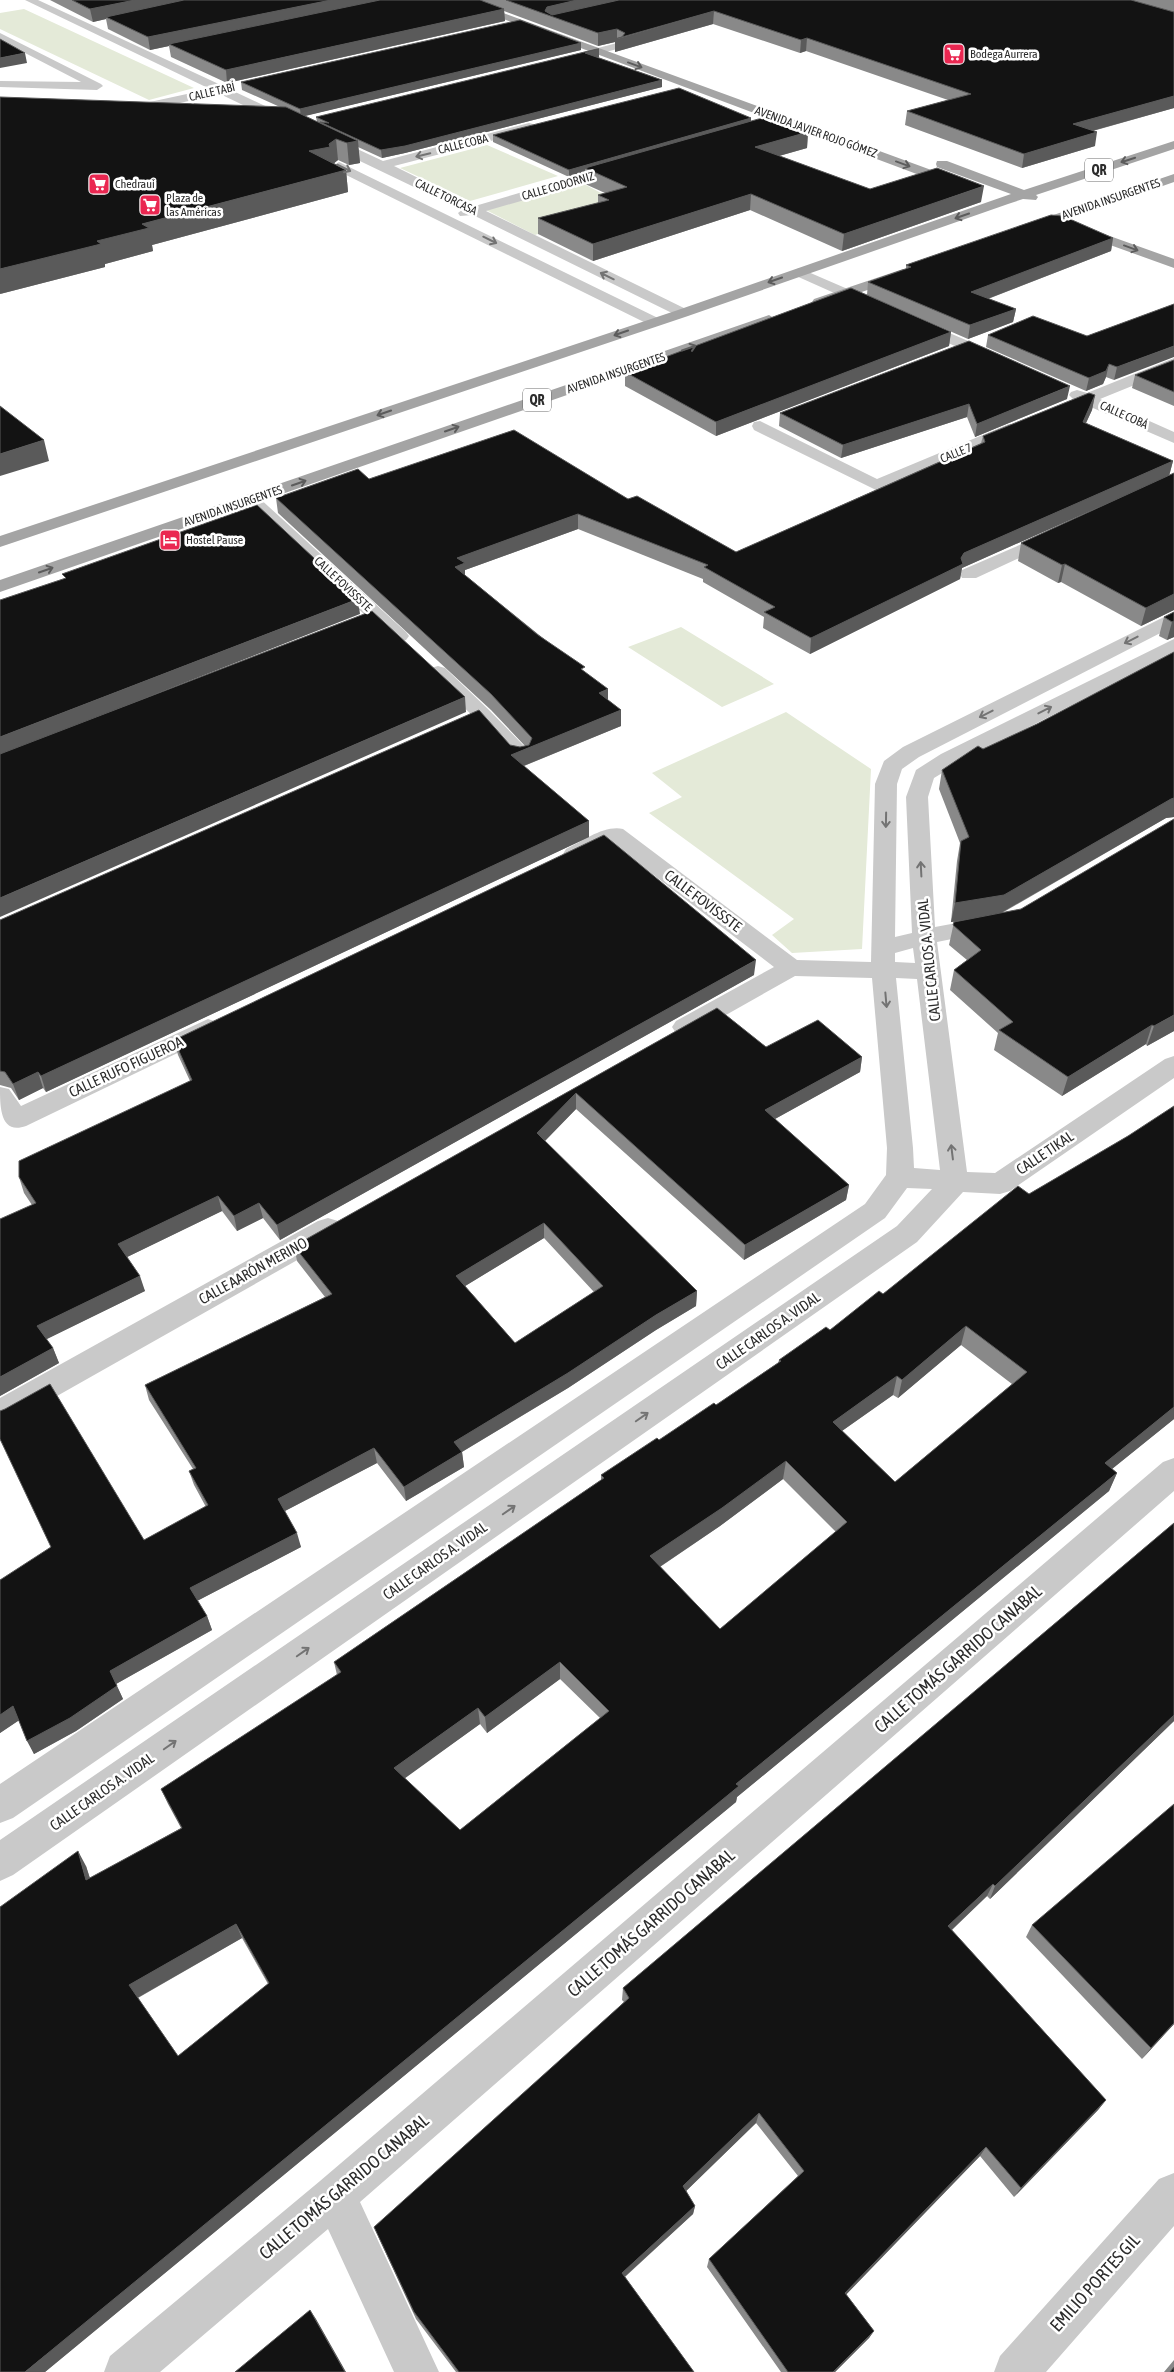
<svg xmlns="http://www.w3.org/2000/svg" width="1174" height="2372" viewBox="0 0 1174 2372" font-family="'Asap Condensed',sans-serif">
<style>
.green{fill:#e4ead8}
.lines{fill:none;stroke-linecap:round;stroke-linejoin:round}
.minor{fill:#c9c9c9;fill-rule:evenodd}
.major{fill:#a4a4a4;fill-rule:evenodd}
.wall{fill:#898989;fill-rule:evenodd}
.shaded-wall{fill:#5a5a5a}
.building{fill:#131313;stroke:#5a5a5a;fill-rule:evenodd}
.oneway{stroke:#5c5c5c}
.oneway2{stroke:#737373}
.labels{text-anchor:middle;stroke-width:5;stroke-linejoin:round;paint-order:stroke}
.far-poi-label{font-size:12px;fill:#2c2c2c;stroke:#fff;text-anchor:start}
.far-street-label{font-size:12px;fill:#2c2c2c;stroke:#fff}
.shield{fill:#fff;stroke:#6b6b6b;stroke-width:1}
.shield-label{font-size:14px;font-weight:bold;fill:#2c2c2c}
.street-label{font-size:15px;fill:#2c2c2c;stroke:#fff}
.near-street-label{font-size:18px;fill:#2c2c2c;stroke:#fff}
</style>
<rect width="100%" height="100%" fill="#fff"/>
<path class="green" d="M24,9L194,88L149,100L0,29V13Z
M487,145L558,176L470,201L400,168Z
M582,183L622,204L535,235L486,210Z
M681,627L774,684L722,707L628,647Z
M786,712L871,769L862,949L792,953L772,935L794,919L649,813L682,797L652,773Z"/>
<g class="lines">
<path class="minor" d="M25,0H38L223,86L230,87L231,90L383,161L529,123L533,124L535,127L533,130L394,166L475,206L615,165H625L626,168L625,171L486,211L688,310L690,313L683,317L678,316L473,215L460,216L458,213L462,210L220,94L126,115L122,114L120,111L122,108L210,89Z
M0,33L101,84L103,86L97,90L0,87V81L81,82L0,40Z
M617,43L623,46L621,48L568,62L562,59L564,57Z
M339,162L660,319L663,322L660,325H650L334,169L333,166Z
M799,268L880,303L882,306L875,310L870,309L794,275L792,272Z
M917,319L1003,356L1005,359L1003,362H991L912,327L909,324L912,321Z
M1174,358V369L1100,399L1174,432V443L1086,405L1066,413H1054L1052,410L1054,407L1073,399L1069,395L1071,392L1077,390L1087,393Z
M760,421L877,479L1009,424H1021L1023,428L1021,432L876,490L754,430L752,426L754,422Z
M251,495L257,496L406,632L409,636L406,640L399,642L392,640L245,504L242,500L245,496Z
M1054,530L1060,531L1063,535L1060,539L976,578H962L960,574L962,570Z
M1174,612V626L919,757L902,769L897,784L895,937L912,933L906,797L916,770L941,754L1174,639V653L957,764L934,778L928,797L935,927L989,917L997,920L1001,925L997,930L937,942L967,1172L995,1173L1165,1059L1174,1056V1078L1010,1191L1000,1194L963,1192L917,1242L13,1875L0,1881V1840L897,1226L932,1189L907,1188L885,1218L13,1818L0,1823V1784L865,1204L886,1175L887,1148L872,978L795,976L694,1033L685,1036L676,1033L672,1027L676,1021L774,967L613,844L582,859L574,861L566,859L563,854L566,849C583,841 604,825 623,829L797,960L871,962L875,784L884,761L903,747ZM913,948L915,963L895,962V953ZM896,978L917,979L940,1170L914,1168L913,1148Z
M438,666L445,668L490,711L528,750L531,755L528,760L520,761L512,760L476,719L431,676L428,672L431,668Z
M208,1019L217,1022L221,1028L217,1034L26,1126C0,1135 0,1107 0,1087L9,1089L21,1106Z
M328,1218L338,1221L342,1229L338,1237L11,1422L0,1426V1398L318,1221Z
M1174,1458V1491L360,2202L439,2372H394L328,2229L160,2372H104L110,2356L320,2181L1163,1462Z
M1174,2173V2226L1046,2372H994L1000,2356L1159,2179Z"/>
<path class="major" d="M453,0H468L964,182L966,185L964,188H954Z
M1174,141V149L1036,195L1038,197L1036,200L1023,199L1008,204L688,316L0,547V536L678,310L1011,194L937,167L936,164L937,161H947L1024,190Z
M1174,174V182L1034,231H1024L1022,228L1024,225Z
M1079,225L1174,259V268L1074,232L1072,229Z
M903,269L908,270L910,273L908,276L824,305H814L812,302L814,299Z
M769,315L777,320L774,323L0,592V580Z"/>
</g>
<path class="wall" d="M50,0H1174V108L1093,131L1095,146L1022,168L905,125L907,111L948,100L806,51L800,53L713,24L615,52V42L598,46L504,11L505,21L227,83L171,57L169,46L150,50L108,29L106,19L93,22Z
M581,43V50L304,116L317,122L316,117L599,57H596L662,80V87L405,153L382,158L358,147L360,163L349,165L338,160L334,163L346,170L348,192L152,245L153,251L105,264V267L0,294L280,107L242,90L241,82Z
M751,118V121L808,132L807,148L779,156L870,189L981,202L842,251L750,210L593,261L538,234V218L598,203V195L605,193L585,184V172L569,177L493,142V135Z
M1113,238L1111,251L988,299L1016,309L1013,322L968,339L867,295L868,282L906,269V265Z
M1174,304L1114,380L1106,377L1103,384L1086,391L986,347L988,335L1087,336Z
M951,332L949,346L716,436L625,386V372Z
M1174,360V406L1132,388L1135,375Z
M1095,395L1092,410L1086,423L1173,461L1169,476L1174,610L1141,626L1061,582L1058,583L1018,561L1021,543L1124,496L962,568L960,579L810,654L763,628L764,617L703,582V579L578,529L465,570V575L585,672L608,700L621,710V726L524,766L589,821V837L46,1092L43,1088L19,1100L11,1088L0,1085V920L510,745L520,747L525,746L491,710L278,513L276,498L369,479L628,499L736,552L981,443L983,436Z
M1067,399L975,437L967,417L841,458L779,426L780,413Z
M1174,612V637L1167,640L1159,636L1164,617Z
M1174,652V817L1166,818L1002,913L1174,1031L1147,1046L1146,1044L1062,1096L994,1050L998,1033L950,990L954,970L967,960L949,945L954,922H956H951L957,861L960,843L939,789L942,770L1037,724Z
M754,975L280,1240L263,1218L237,1231L222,1211L127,1257L145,1291L46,1339L53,1348L59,1363L0,1396L32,1205L24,1193L19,1177L190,1081L178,1055L174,1040Z
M717,1008L766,1047L862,1057L860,1072L775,1119L849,1185L846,1200L744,1260L576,1109L545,1141L697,1291L696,1306L656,1330L568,1388L462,1452L464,1467L406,1501L377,1463L285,1511L301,1547L197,1601L207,1616L212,1630L116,1684L123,1699L76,1731L34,1754L19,1720L0,1733V1580L144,1540L206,1507L194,1485L189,1471L193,1469L149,1400L145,1385L325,1297L297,1261L294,1246ZM544,1238L594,1292L515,1343L465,1286Z
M1128,1136L1174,1419L1112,1469L1117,1473L1109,1491L737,1797L736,1802L45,2372L86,1866L90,1878L181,1828L168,1804L161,1789L337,1675L334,1662L601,1480V1475L716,1405L778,1363L779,1360L830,1330L1029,1194ZM961,1345L1012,1384L895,1482L842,1431L893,1395L898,1398ZM783,1479L836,1532L720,1629L660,1567L720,1526ZM560,1679L600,1718L460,1830L404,1778L480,1724L487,1733ZM242,1938L268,1984L178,2056L138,1998Z
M1174,1523V1721L990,1899L987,1896L952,1930L1106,2100L1098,2110L1014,2197L980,2156L846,2294L874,2331L869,2338L835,2372H781L707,2267L709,2259L798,2176L756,2123L686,2191L695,2206L693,2214L625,2277L694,2372H456L416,2319L378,2236L624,2002L622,2000L623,1988Z
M1032,1925L1174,2024L1142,2059L1026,1937Z
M1174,2360V2372H1164Z"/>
<path class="shaded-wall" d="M135,0H195L106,17V19L93,22L90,9Z
M331,0H391L169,44V46L150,50L148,37Z
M577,0H629L555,18L545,11L547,7Z
M504,9L505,21L227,83L226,70Z
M714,11L713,24L615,52V42L598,46V33L617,29V39Z
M807,38L806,51L800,53L801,40Z
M581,43V50L301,117L300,109Z
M599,49V57L585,61V53Z
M25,53L27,63L0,68V58Z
M662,80V87L405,153L382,158L381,150Z
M1174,96V108L1070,137L1073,124Z
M751,118V125L585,168V172L569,177V170Z
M808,132L807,148L754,163L755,147Z
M1097,132L1095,146L1022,168L1024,154Z
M336,139L338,160L332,165L309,151L329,144Z
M358,141L360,163L349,165L347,143Z
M346,170L348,192L152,245L153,251L105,264V267L0,294V269L97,241L142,224Z
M984,186L981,202L842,251L844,234Z
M751,194L750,210L593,261V244Z
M1113,238L1111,251L969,306L971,292Z
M1016,309L1013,322L968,339L970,325Z
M951,332L949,346L716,436V422Z
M1174,346V357L1114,380L1117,367Z
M1109,364L1106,377L1103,384L1086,391L1089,378Z
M1070,386L1067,399L975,437L977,424Z
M1095,395L1092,410L1080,436L1083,422Z
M969,404L967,417L841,458L843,445Z
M44,440L49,461L0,476V454Z
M1173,461L1169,476L962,568L960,579L810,654L811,638L961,558L964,553Z
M578,514V529L465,570V579L455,567L457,558Z
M1065,564L1061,582L1058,583L1062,565Z
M1174,594V610L1141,626L1146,608Z
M358,599L360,614L0,755V737Z
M1174,621V637L1167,640L1172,622Z
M608,689V705L599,693Z
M465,697L466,712L0,917V898Z
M621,710V726L511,771V755Z
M1174,798V817L1166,818L999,914L951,922L955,903L1171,799Z
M589,821V837L46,1092L41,1076Z
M756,960L754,975L280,1240L277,1225Z
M1174,1015V1031L1147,1046L1154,1026Z
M1152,1025L1146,1044L1062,1096L1068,1077Z
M862,1057L860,1072L764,1125L765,1110Z
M38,1072L43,1088L19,1100L13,1084Z
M576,1093V1109L538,1148L537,1133Z
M849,1185L846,1200L744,1260L745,1245Z
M218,1196L222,1211L123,1259L118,1244Z
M259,1203L263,1218L237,1231L234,1216Z
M544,1223V1238L457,1291L456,1276Z
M140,1276L145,1291L43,1341L37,1326Z
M697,1291L696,1306L656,1330L568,1388L455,1456L454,1442L656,1315Z
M966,1326L961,1345L898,1398L902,1380Z
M53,1348L59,1363L0,1396V1377Z
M897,1376L893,1395L829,1440L833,1422Z
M1174,1407V1419L1097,1481L1105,1463Z
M374,1448L377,1463L281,1513L278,1499Z
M462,1452L464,1467L406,1501L404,1487Z
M786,1461L783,1479L720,1526L649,1574L650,1556Z
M1117,1473L1109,1491L737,1797L736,1802L45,2372H25L736,1784Z
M297,1533L301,1547L195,1602L190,1588Z
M207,1616L212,1630L116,1684L110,1671Z
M560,1662V1679L487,1733L485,1717Z
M117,1686L123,1699L76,1731L34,1754L27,1741Z
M13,1706L21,1719L0,1733V1715Z
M478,1708L480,1724L397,1784L394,1768Z
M1174,1715V1721L990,1899L995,1886Z
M78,1851L86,1866L95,1895L86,1880Z
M993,1884L987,1896L943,1938L948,1926Z
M236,1924L242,1938L137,1998L129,1985Z
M1174,2023V2024L1142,2059L1151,2048Z
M1106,2100L1098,2110L1014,2197L1021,2188Z
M759,2113L756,2123L682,2195L683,2186Z
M986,2147L980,2156L841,2300L845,2293Z
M695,2206L693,2214L621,2280L622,2273Z
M310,2310L316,2319L346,2372H345Z
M874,2331L869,2338L835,2372H833Z"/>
<path class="building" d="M72,0H135L90,9Z
M184,0H331L148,37L106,17Z
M380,0H480L504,9L226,70L169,44Z
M506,0H577L547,7L545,11L552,15L619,0H1131L1174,12V96L1073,124L1097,132L1024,154L907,111L971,94L807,38L801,40L714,11L615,39L622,37L625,33L617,29L598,33Z
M520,20L581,43L300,109L241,82Z
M0,39L25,53L0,58Z
M597,49H599L585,53L662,80L405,146L381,150L320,122L329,123L316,117Z
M679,88L751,118L569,170L493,135Z
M0,97L286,107L358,141L347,143L336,139L329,144L330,147L309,151L346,170L142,224L149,228L97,241L101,244L0,269Z
M769,116L808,132L755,147L870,189L937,168L984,186L844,234L751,194L593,244L538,218L609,200L598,195L627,187L585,168Z
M1051,215L1063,216L1113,238L971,292L1016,309L970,325L868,282L911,267L906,265Z
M851,288L951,332L716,422L625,372Z
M1174,304V346L1117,367L1109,364L1106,371L1089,378L988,335L1033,316L1087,336Z
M969,341L1070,386L977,424L969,404L843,445L780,413Z
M1174,360V392L1135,375Z
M1089,393L1095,395L1083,422L1173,461L964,553L961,558L963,564L811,638L764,612L775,607L704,567L708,565L578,514L457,558L465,563L455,567L538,635L585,667L581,669L608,689L599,693L621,710L511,755L589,821L41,1076L38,1072L13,1084L5,1072L0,1071V920L479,710L510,745L520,747L529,745L532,738L491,694L276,498L358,469L369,479L514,430L628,499L637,496L736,552L985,442L983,436Z
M0,406L44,440L0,454Z
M1174,473V594L1146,608L1065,564L1062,565L1021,543Z
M257,505L358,599L0,737V600L66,578L62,574Z
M372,611L465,697L0,898V754Z
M1174,612V621L1172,622L1164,617Z
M1174,652V798L1171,799L1004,895L955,903L961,841L969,837L942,770L978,746L983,749L1037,724Z
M1174,819V1015L1154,1026L1152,1025L1068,1077L999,1030L1013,1022L954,970L981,950L953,925L954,922L1021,909Z
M604,835L756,960L277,1225L259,1203L234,1216L218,1196L118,1244L140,1276L37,1326L53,1348L0,1377V1219L36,1203L19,1177V1161L192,1080L174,1040Z
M717,1008L766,1047L818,1020L862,1057L765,1110L849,1185L745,1245L576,1093L537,1133L697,1291L656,1315L568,1373L454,1442L462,1452L404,1487L374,1448L278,1499L297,1533L190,1588L207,1616L110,1671L117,1686L70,1718L27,1741L13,1706L0,1715V1580L51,1547L0,1439V1411L5,1409L50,1384L144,1540L208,1505L189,1471L196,1468L145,1385L332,1294L294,1246ZM544,1223L603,1286L515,1343L456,1276Z
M1174,1106V1407L1105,1463L1117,1473L736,1784L739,1786L25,2372H0V1907L78,1851L86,1880L182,1828L161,1789L341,1672L334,1662L604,1478L601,1475L657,1438L659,1440L714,1403L716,1405L781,1361L779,1360L826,1327L830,1330L879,1291L883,1294L1018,1186L1029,1194L1128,1136ZM966,1326L1027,1372L895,1482L833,1422L897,1376L902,1380ZM786,1461L847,1522L720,1629L650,1556L722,1508ZM560,1662L609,1711L460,1830L394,1768L478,1708L485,1717ZM236,1924L269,1983L178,2056L129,1985Z
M1174,1523V1715L995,1886L993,1884L948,1926L1106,2100L1021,2188L986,2147L845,2293L874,2331L833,2372H788L709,2259L804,2171L759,2113L683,2186L695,2206L622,2273L694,2372H459L414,2312L374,2227L629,1998L623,1988Z
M1174,1804V2023L1151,2048L1032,1925Z
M310,2310L345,2372H235Z
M1174,2367V2372H1170Z"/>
<defs><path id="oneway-shaft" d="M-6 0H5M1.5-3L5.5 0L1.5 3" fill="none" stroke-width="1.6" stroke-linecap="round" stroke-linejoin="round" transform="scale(1.25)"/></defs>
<g class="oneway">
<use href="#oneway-shaft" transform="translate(635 65) rotate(20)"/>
<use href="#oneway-shaft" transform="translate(1128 160) rotate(162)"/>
<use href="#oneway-shaft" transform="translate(903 164) rotate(20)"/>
<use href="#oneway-shaft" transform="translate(962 216) rotate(161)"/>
<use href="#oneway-shaft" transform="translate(1131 248) rotate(20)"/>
<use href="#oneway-shaft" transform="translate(775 280) rotate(161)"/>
<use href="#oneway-shaft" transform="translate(621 333) rotate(161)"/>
<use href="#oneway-shaft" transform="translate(689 348) rotate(-19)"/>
<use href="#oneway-shaft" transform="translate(384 413) rotate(161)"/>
<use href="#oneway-shaft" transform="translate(452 429) rotate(-19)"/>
<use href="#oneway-shaft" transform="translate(299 483) rotate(-19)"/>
<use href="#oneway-shaft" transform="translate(46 570) rotate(-19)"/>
</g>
<g class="oneway2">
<use href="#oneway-shaft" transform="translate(423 155) rotate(166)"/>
<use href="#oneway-shaft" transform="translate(344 168) rotate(26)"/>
<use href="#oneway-shaft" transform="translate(490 240) rotate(26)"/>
<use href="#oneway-shaft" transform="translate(607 276) rotate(-154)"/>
<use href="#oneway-shaft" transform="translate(1131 640) rotate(153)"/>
<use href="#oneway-shaft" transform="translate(1045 710) rotate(-27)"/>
<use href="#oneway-shaft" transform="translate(986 714) rotate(153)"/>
<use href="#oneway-shaft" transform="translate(886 820) rotate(91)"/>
<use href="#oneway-shaft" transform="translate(921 869) rotate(-93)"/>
<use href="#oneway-shaft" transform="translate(886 1000) rotate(85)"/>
<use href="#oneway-shaft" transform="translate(952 1152) rotate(-97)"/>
<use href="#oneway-shaft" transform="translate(642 1417) rotate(-35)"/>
<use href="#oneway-shaft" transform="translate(509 1510) rotate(-35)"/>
<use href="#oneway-shaft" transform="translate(303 1652) rotate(-35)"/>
<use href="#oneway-shaft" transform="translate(170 1745) rotate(-35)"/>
</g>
<defs>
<g id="supermarket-square" transform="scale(1.125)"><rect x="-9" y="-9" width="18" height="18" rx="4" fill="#ea2751" stroke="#fff"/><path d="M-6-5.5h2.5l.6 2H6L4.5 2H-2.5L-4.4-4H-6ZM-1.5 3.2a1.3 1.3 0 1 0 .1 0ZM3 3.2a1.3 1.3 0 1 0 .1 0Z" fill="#fff"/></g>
<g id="hotel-square" transform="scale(1.125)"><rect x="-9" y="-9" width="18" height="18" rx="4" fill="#ea2751" stroke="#fff"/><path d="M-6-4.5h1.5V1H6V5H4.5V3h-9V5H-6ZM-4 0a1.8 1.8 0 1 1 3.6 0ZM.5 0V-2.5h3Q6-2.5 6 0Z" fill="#fff"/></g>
</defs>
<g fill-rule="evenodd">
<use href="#supermarket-square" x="954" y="54"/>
<use href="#supermarket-square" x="99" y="184"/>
<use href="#supermarket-square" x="150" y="205"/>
<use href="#hotel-square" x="170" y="540"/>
</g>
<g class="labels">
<g class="far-poi-label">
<text x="970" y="58">Bodega Aurrera</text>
<text x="115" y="188">Chedraui</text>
<text x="166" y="202">Plaza de<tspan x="166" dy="14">las Américas</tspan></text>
<text x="186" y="544">Hostel Pause</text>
</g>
<g class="far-street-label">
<text transform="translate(212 92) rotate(-13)" y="4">CALLE TABÍ</text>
<text transform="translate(816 132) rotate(20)" y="4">AVENIDA JAVIER ROJO GÓMEZ</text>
<text transform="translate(463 144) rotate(-14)" y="4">CALLE COBA</text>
<text transform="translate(558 186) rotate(-16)" y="4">CALLE CODORNIZ</text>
<text transform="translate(446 197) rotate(26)" y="4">CALLE TORCASA</text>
<text transform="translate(1111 199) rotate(-19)" y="4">AVENIDA INSURGENTES</text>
<text transform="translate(616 373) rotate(-19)" y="4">AVENIDA INSURGENTES</text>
<text transform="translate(1124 415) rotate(24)" y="4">CALLE COBÁ</text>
<text transform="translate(956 453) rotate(-22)" y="4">CALLE 7</text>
<text transform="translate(233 506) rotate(-19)" y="4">AVENIDA INSURGENTES</text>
<text transform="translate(343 584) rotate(43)" y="4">CALLE FOVISSSTE</text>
</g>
<g class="shield">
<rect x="1085" y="158.5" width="28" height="23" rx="4"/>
<rect x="523" y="388.5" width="28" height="23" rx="4"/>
</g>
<g class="shield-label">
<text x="1099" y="175">QR</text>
<text x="537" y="405">QR</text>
</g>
<g class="street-label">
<text transform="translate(703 901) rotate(37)" y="5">CALLE FOVISSSTE</text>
<text transform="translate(929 960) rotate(-96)" y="5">CALLE CARLOS A. VIDAL</text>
<text transform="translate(126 1067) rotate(-25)" y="5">CALLE RUFO FIGUEROA</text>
<text transform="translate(1045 1153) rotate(-34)" y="5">CALLE TIKAL</text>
<text transform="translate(253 1271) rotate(-29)" y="5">CALLE AARÓN MERINO</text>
<text transform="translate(768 1331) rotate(-35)" y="5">CALLE CARLOS A. VIDAL</text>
<text transform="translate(435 1561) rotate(-35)" y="5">CALLE CARLOS A. VIDAL</text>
<text transform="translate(102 1792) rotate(-35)" y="5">CALLE CARLOS A. VIDAL</text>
</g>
<g class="near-street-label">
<text transform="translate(958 1659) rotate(-41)" y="6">CALLE TOMÁS GARRIDO CANABAL</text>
<text transform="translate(651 1923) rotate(-41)" y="6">CALLE TOMÁS GARRIDO CANABAL</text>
<text transform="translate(344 2187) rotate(-40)" y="6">CALLE TOMÁS GARRIDO CANABAL</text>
<text transform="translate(1095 2283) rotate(-48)" y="6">EMILIO PORTES GIL</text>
</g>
</g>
</svg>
